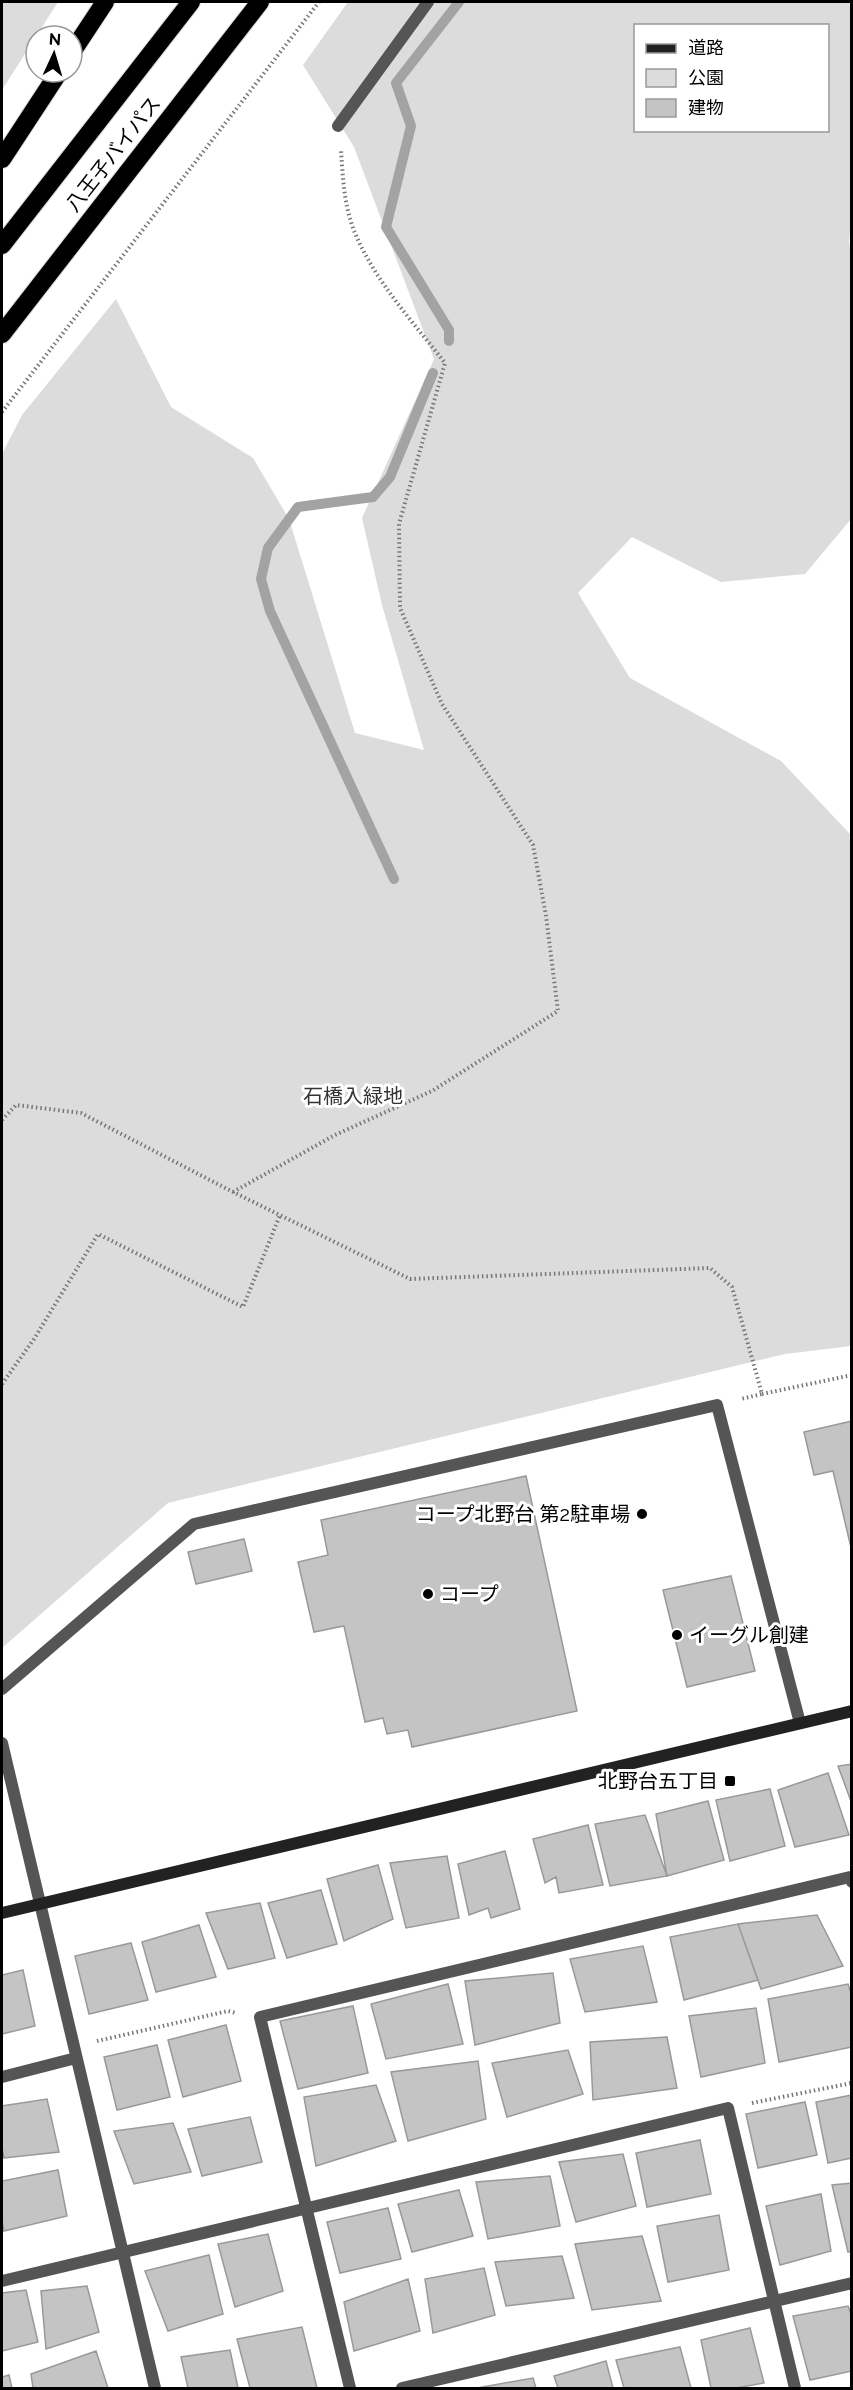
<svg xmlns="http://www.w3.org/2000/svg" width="853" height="2390" viewBox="0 0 853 2390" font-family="Raleway,'Noto Sans JP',sans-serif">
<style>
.green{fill:#dcdcdc;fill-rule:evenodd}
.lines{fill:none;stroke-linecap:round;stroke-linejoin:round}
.stream{stroke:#a3a3a3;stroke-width:10}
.building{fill:#c4c4c4;stroke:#999;stroke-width:1.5}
.highway-casing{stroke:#dbdbdb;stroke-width:20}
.path{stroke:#777;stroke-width:4;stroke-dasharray:1.5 3;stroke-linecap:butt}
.lane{stroke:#555;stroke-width:12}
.street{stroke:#555;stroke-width:12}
.secondary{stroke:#222;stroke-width:12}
.highway{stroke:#000;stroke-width:18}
.poi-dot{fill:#000;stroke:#fff;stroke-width:2}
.labels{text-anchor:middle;stroke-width:6;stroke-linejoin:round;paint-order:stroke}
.street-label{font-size:20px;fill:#000;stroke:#fff}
.park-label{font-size:20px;fill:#333;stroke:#fff}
.poi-label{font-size:20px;fill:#000;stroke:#fff;text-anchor:end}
</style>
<rect width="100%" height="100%" fill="#fff"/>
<path class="green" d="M2,2H58L2,90Z
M348,2H851L852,216L849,243L852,251L851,519L805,574L721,582L632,537L578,593L630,678L781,761L851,835V1346L785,1354L168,1503L2,1648V454L22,415L116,299L171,407L253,458L289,519L355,733L424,750L382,605L362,518L434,359L354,147L303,65ZM636,26H828V130H636Z"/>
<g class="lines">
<path class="stream" d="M449,341V330L386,227L411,126L396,83L459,2
M394,879L270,611L261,579L268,548L298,507L373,497L390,477L433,373"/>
</g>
<path class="building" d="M852,1421V1552L833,1471L814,1475L804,1432Z
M526,1476L577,1711L412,1747L408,1730L387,1734L383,1718L365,1722L344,1626L314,1632L298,1562L328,1555L321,1520Z
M244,1539L252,1571L196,1584L188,1552Z
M731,1576L755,1671L687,1687L663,1590Z
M852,1764V1804L838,1766Z
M828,1773L849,1835L795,1847L778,1790Z
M770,1789L785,1846L730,1861L716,1800Z
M708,1801L724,1860L667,1876L656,1814Z
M645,1815L667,1876L610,1886L595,1824Z
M588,1825L603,1885L559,1893L556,1877L545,1883L533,1839Z
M505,1851L520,1909L491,1918L488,1908L469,1915L458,1864Z
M447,1856L459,1918L406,1928L390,1863Z
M378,1865L393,1919L344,1941L327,1879Z
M321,1890L337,1944L287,1958L268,1903Z
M260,1903L275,1958L228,1969L206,1913Z
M817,1915L843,1966L761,1989L738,1924Z
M738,1924L758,1980L684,2000L670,1937Z
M199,1925L216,1977L156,1992L142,1942Z
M131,1943L148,2000L89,2014L75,1956Z
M643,1946L657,2002L585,2012L570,1959Z
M23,1970L35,2026L2,2034V1975Z
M553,1973L560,2023L475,2045L465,1981Z
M448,1984L463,2044L386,2059L371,2004Z
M848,1984L852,1997V2047L779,2062L768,1999Z
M353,2006L368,2073L298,2089L280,2021Z
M756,2008L765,2063L701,2077L689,2016Z
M226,2025L241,2081L183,2097L168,2040Z
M667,2037L677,2088L593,2100L590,2042Z
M157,2045L170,2097L117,2110L104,2057Z
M568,2050L583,2094L507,2117L492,2063Z
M478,2061L486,2119L408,2141L391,2072Z
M376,2085L396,2141L316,2166L304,2097Z
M852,2095V2158L828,2163L816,2102Z
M47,2099L59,2152L4,2158L2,2148V2106Z
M805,2102L817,2155L758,2168L746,2114Z
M250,2117L262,2162L202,2176L188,2129Z
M173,2123L191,2172L134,2184L114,2131Z
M700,2140L711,2194L647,2207L636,2153Z
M623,2154L636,2206L576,2222L559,2162Z
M58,2170L67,2216L4,2231L2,2221V2181Z
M550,2176L560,2226L488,2239L476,2182Z
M852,2183V2251L848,2252L832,2185Z
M459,2190L473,2236L412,2252L398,2204Z
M821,2194L831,2251L780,2265L766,2206Z
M388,2208L401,2259L340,2273L327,2222Z
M719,2215L729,2270L668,2282L657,2226Z
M268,2234L283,2291L235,2307L218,2244Z
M642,2236L661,2301L592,2310L575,2244Z
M209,2255L223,2314L168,2331L145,2271Z
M562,2256L574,2298L506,2306L495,2262Z
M484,2268L495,2315L433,2333L425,2279Z
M408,2279L420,2331L354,2351L344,2302Z
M87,2286L99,2332L46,2349L41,2291Z
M26,2290L38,2342L2,2351V2293Z
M848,2306L852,2317V2371L810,2380L793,2316Z
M302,2327L317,2388H250L237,2339Z
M750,2328L764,2383L736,2388H711L701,2340Z
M680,2347L691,2388H624L616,2360Z
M230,2350L238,2388H188L181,2357Z
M96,2351L108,2388H33L31,2374Z
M606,2361L613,2388H558L554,2376Z
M9,2375L12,2388H2V2377Z
M533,2378L536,2388H477Z"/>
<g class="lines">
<g class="highway-casing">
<path id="highway" d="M72,52L105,2
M2,159L59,72
M2,245L191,2
M2,334L260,2"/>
</g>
<path class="path" d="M2,412L319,2
M2,1120L16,1105L81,1113L233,1192L410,1279L710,1268L732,1287L762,1394L741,1399
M233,1192L335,1135L432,1091L558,1011L546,916L533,845L442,704L400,608L399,524L445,363C413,322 375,281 355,233C344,207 343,178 341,151
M2,1384L34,1339L98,1234L243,1307L280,1215
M762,1394L852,1375
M97,2041L228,2011L236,2013
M752,2103L852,2083"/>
<path class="lane" d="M338,126L428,2"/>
<path class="street" d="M2,1689L194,1524L717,1405L800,1723
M2,1743L155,2388
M2,2077L76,2058
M2,2281L728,2108L795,2388
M350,2388L260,2017L850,1877L852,1882
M402,2388L852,2283"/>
<path class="secondary" d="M2,1913L852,1711"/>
<use href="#highway" class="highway"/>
</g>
<g class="poi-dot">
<circle cx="642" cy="1514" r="6"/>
<circle cx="428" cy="1594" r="6"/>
<circle cx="677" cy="1635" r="6"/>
<rect x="724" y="1775" width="12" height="12" rx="3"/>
</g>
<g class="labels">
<g class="street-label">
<text transform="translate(113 154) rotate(-52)" y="7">八王子バイパス</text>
</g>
<g class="park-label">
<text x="353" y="1103">石橋入緑地</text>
</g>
<g class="poi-label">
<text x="630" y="1521">コープ北野台 第2駐車場</text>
<text x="440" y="1601" text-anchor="start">コープ</text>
<text x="689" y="1642" text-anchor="start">イーグル創建</text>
<text x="718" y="1788">北野台五丁目</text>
</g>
</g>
<rect width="853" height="2390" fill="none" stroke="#000000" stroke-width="6"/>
<rect x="634" y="24" width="195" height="108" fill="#ffffff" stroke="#999999" stroke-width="1.5"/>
<rect x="646" y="44" width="30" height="9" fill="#222222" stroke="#999999" stroke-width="1.5"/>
<text x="688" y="54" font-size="18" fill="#000000">道路</text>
<rect x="646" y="69" width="30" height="18" fill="#dcdcdc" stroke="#999999" stroke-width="1.5"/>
<text x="688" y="84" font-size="18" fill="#000000">公園</text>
<rect x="646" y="99" width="30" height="18" fill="#c4c4c4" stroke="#999999" stroke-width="1.5"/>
<text x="688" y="114" font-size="18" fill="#000000">建物</text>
<g transform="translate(54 54) rotate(4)"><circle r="28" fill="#ffffff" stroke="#999999" stroke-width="1.5"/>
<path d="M0-4.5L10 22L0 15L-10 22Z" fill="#000000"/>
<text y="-9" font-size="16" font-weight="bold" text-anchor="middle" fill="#000000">N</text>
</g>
</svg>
